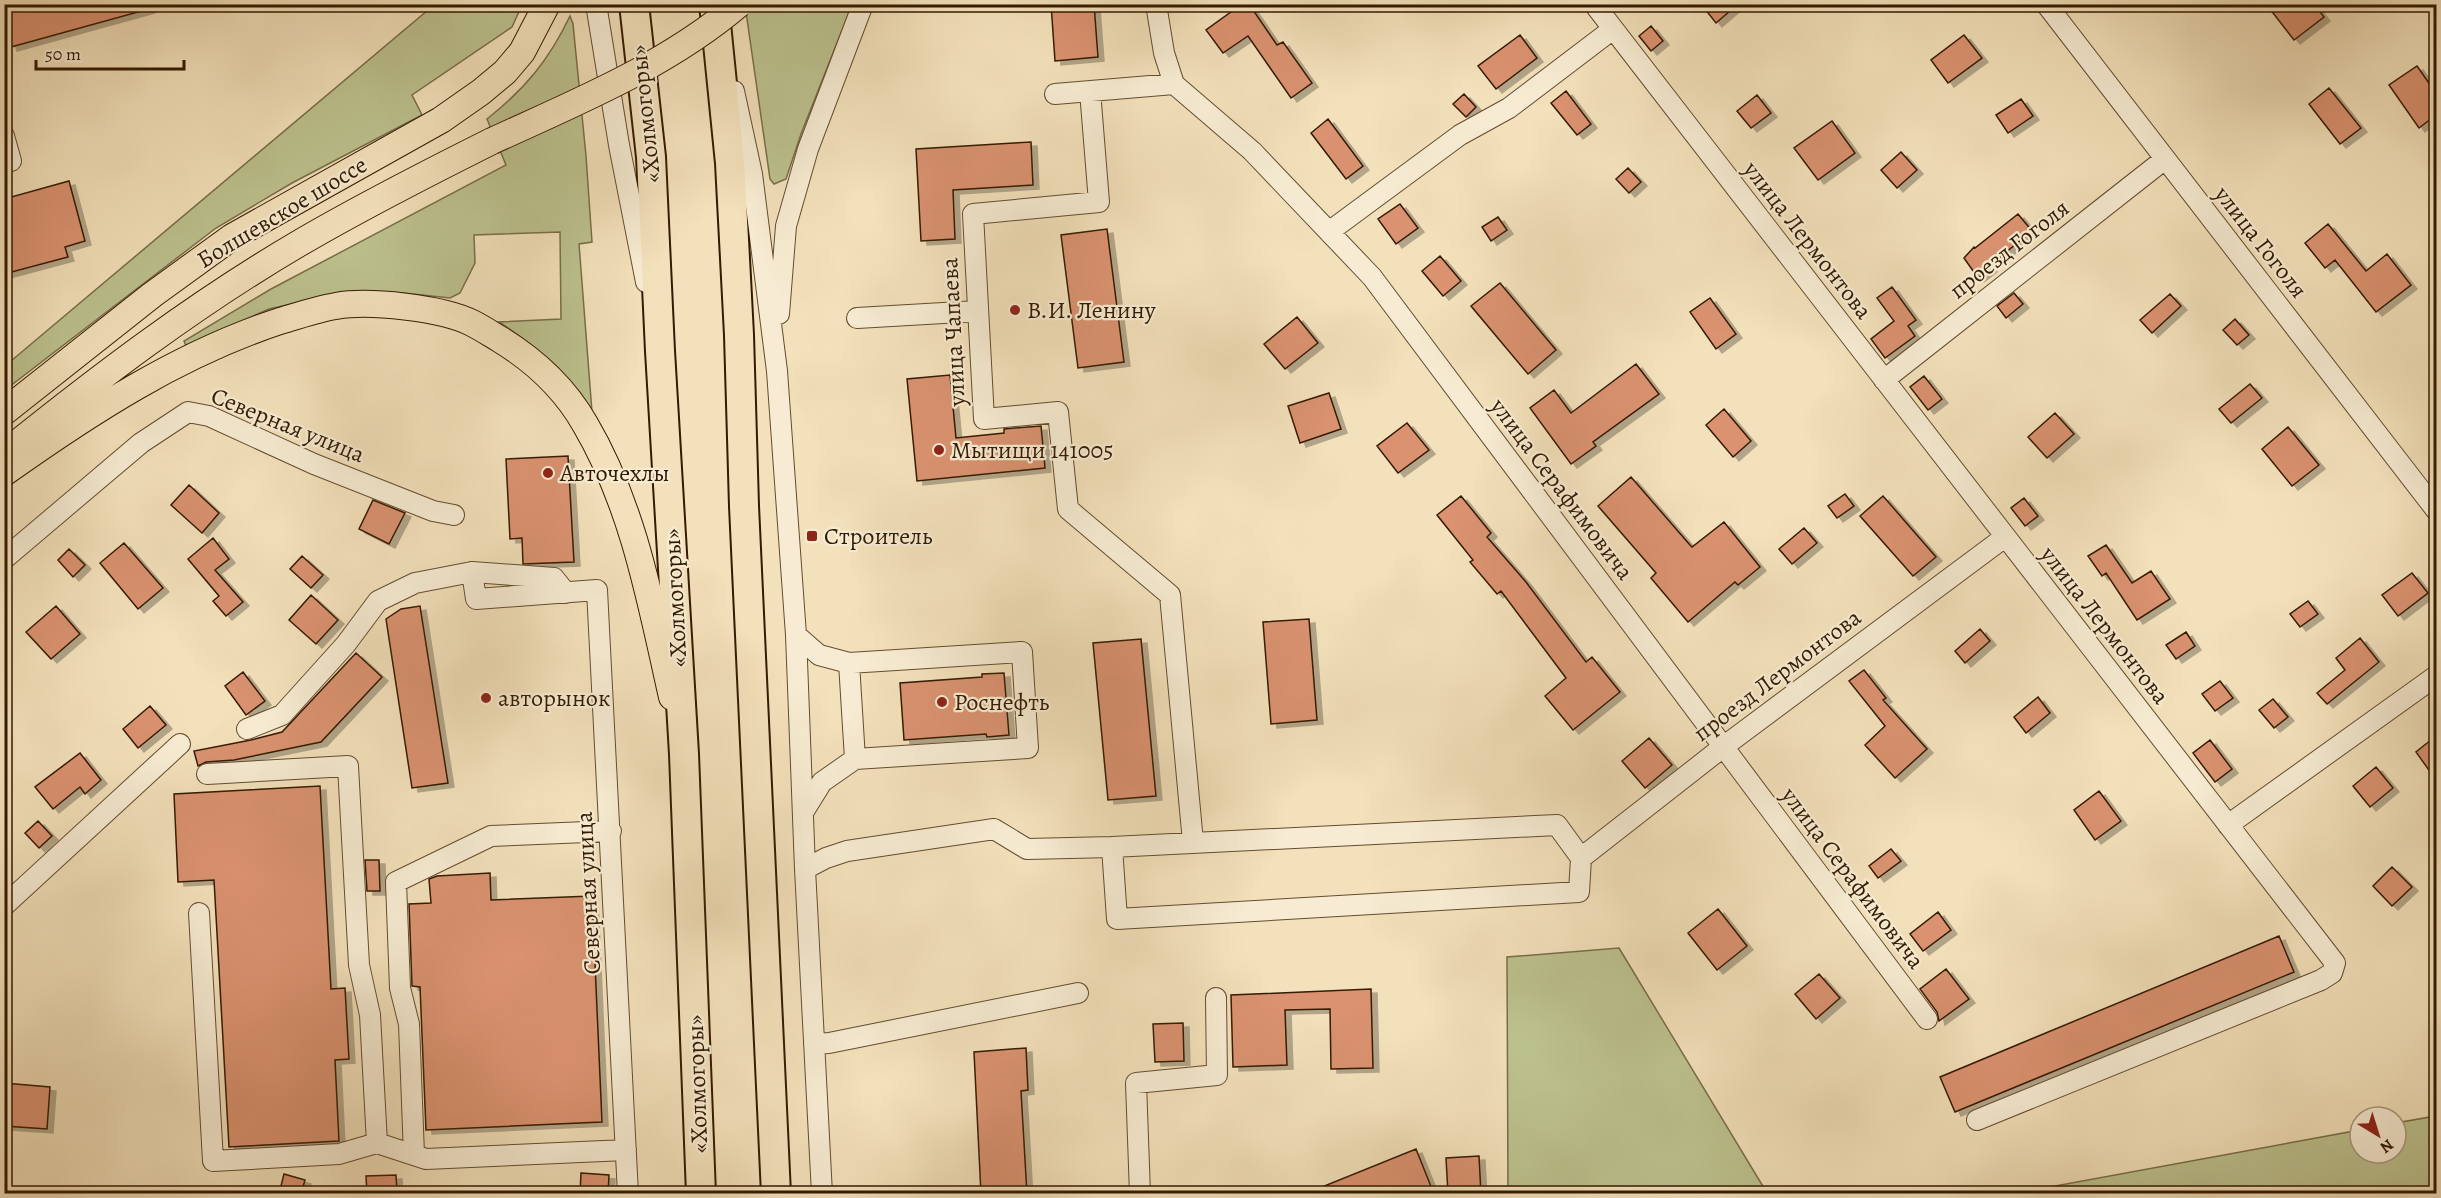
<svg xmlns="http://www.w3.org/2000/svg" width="2441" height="1198" viewBox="0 0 2441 1198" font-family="Alegreya,serif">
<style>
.green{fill:#bcc28f;stroke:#786e48;stroke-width:1.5}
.building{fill:#da926f;stroke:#341a00;stroke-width:1.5;filter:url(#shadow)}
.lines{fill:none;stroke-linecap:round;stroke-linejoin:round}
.minor-casing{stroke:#644c2f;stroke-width:22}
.major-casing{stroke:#341a00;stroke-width:28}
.highway-casing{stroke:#341a00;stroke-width:32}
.minor{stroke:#f7ecd3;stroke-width:20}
.major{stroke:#f3e1bb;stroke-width:26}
.highway{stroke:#f3e1bb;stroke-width:28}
.major-bridge-casing{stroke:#341a00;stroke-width:28;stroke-linecap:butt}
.major-bridge{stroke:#f3e1bb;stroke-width:26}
.poi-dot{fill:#8f2418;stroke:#f7ecd3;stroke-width:2}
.labels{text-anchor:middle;stroke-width:4.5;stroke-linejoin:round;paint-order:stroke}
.street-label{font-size:24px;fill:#341a00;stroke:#f7ecd3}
.poi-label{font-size:24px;fill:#341a00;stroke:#f7ecd3;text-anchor:start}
</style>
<defs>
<filter id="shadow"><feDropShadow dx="6" dy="4" stdDeviation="0" flood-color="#0004"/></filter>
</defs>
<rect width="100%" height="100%" fill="#f3e1bb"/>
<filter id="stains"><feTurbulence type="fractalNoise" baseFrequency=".00333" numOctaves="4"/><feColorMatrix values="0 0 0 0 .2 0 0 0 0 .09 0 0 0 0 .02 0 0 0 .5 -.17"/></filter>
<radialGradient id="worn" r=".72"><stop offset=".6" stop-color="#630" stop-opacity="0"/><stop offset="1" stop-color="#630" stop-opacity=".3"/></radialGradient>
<path class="green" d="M434,5H522L512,27L412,95L422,115L292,183L216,228L5,390V366Z
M745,5H852L801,134L786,179L774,184L770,179Z
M570,16L573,24L586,156L592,242L579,244L592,412C564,374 539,348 499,322L561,319L560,232L474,235L475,263L460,293L450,298L403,293H339L269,309L186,346L184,341L271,289L506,165L487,119C525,89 549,60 570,16Z
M1619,948L1767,1193H1508L1507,957Z
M2436,1116V1193H2017L2360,1130V1153H2396V1123Z"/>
<path class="building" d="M4,4H148L149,9L11,47L4,24Z
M1051,4H1094L1098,57L1055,61Z
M1242,4H1249L1277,45L1283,42L1312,83L1291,98L1248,36L1223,53L1206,30Z
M1701,4H1738L1716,23Z
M2266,4H2314L2324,17L2294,40Z
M1651,26L1663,41L1651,51L1639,36Z
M1520,35L1537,58L1496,89L1478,66Z
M1964,35L1982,58L1948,83L1931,60Z
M2417,66L2436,93V115L2419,128L2389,85Z
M2329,88L2361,128L2340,144L2309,104Z
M1566,91L1591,124L1577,135L1551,103Z
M1464,94L1476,107L1466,117L1453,104Z
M1757,95L1771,113L1751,128L1737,111Z
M2021,99L2033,116L2008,133L1996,115Z
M1328,119L1363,166L1346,179L1311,133Z
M1832,121L1855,153L1818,180L1794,148Z
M1031,142L1033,185L953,190L955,239L921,241L916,149Z
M1901,152L1917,170L1897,188L1881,170Z
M1628,168L1641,182L1629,193L1616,179Z
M69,181L85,241L65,247L68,257L4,274V199Z
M1400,204L1418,228L1396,244L1378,219Z
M2018,214L2032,231L1989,266L1991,268L1978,278L1964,258L1974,247L1975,248Z
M1498,217L1507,230L1491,241L1482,227Z
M2328,224L2366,271L2387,254L2411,285L2376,312L2335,260L2325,268L2305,243Z
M1107,229L1124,362L1078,368L1061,235Z
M1440,256L1461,281L1443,296L1422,271Z
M1500,283L1556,350L1528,374L1471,306Z
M1892,287L1916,320L1908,326L1915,336L1885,358L1871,339L1894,321L1877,298Z
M2014,293L2023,304L2006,318L1997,306Z
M2170,294L2181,306L2152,333L2140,320Z
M1710,298L1736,334L1716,349L1690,312Z
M1297,317L1318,343L1285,369L1264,344Z
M2235,319L2249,335L2237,345L2223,330Z
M1636,364L1659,394L1593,442L1596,446L1571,464L1530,408L1554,390L1571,413Z
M950,375L956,438L1004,433V429L1041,426L1045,468L917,481L907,379Z
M1924,376L1942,399L1928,410L1910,387Z
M2250,384L2262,398L2231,423L2219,409Z
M1329,393L1341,429L1300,443L1288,406Z
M1724,409L1751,441L1733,457L1706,425Z
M2055,413L2074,434L2047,458L2028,437Z
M1407,423L1429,450L1398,473L1377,446Z
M2288,427L2319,465L2292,486L2262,449Z
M568,456L574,562L523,564L522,538L510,539L506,459Z
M1631,477L1690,545L1692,547L1724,522L1760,567L1738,585L1735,582L1688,622L1651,578L1656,573L1598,506Z
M189,485L219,513L202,533L171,505Z
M1845,494L1854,506L1837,518L1828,506Z
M1461,496L1491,533L1487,537L1526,582L1586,662L1592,657L1620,692L1573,730L1545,696L1566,678L1501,591L1497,594L1470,562L1473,560L1437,515Z
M1883,496L1936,557L1913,576L1860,516Z
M2024,498L2038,516L2025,526L2011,508Z
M373,500L405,513L389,544L359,529Z
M1804,528L1817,543L1792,564L1779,549Z
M213,538L229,559L215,570L243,602L226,616L213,601L219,596L188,559Z
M124,543L163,588L138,609L100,563Z
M2106,545L2132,583L2151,571L2170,599L2137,620L2106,573L2102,576L2088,556Z
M69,549L85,565L73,577L58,560Z
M302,556L323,575L311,588L290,569Z
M2412,573L2428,593L2398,616L2382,595Z
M311,595L338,620L316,644L289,620Z
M2308,601L2318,614L2300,627L2290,614Z
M56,606L80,634L51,659L26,632Z
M420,606L448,783L412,788L386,619L401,609Z
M1309,619L1317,720L1271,724L1263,622Z
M1980,629L1990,641L1965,663L1955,651Z
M2186,632L2195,646L2176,659L2166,645Z
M2360,638L2379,662L2327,704L2317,693L2345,670L2336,658Z
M1141,639L1156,796L1108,800L1093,643Z
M356,653L382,677L321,742L234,760L206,762L198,766L194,751L251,740L282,732Z
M1864,670L1886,698L1883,700L1927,749L1895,778L1865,745L1885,726L1849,681Z
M243,672L265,701L246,715L225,686Z
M1004,673L1009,735L987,737L986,734L904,740L900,683L982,677V674Z
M2220,681L2233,698L2215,711L2202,694Z
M2038,697L2050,713L2026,733L2014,717Z
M2273,699L2288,717L2274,728L2259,710Z
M150,706L166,725L138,748L123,729Z
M2436,736V780L2416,752Z
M1649,738L1672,765L1645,788L1622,761Z
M2210,740L2232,769L2215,782L2193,753Z
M80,753L101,780L85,794L80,787L53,809L35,787Z
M2376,767L2393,788L2370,807L2353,786Z
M320,786L331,989L345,988L349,1059L335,1060L339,1141L229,1147L214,880L178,882L174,794Z
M2099,791L2121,821L2095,840L2074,810Z
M38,821L52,836L39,848L25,833Z
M1891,849L1901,861L1878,878L1869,866Z
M365,860H379L380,891H367Z
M2392,867L2412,887L2392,906L2373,886Z
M490,873L491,900L592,896L602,1122L426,1130L420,987L412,986L409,904L431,903L429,879L437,876Z
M1718,909L1747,946L1717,970L1688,933Z
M1938,912L1951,930L1923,951L1910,934Z
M2279,936L2294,972L1955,1112L1940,1077Z
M1946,969L1969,999L1939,1021L1937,1012L1920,989Z
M1819,974L1840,998L1816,1019L1795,994Z
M1371,989L1373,1068L1331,1069L1330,1009L1285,1010L1287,1065L1233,1067L1231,995Z
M1183,1023L1184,1061L1155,1062L1153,1024Z
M1026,1048L1028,1090L1021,1091L1027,1194H981L974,1052Z
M4,1083L50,1087L47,1129L4,1126Z
M1416,1149L1434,1194H1307V1193Z
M1479,1156L1481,1194H1448L1446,1158Z
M581,1173L609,1175L608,1194H580Z
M284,1174L305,1180L301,1194H279Z
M396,1175L397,1194H367L366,1176Z"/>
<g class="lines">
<g class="minor-casing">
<path id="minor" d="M596,4L619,145L646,282
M1156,4L1164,53L1174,84L1252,151L1372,277L1927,1019
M1594,4L2335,963L2332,973L2321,980L1977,1120
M2046,4L2436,510
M734,91L752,174L777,371L796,635L805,869L822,1194
M1090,91L1099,202L973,214L984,419L1058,412L1068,509L1170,595L1193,842
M1055,94L1174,84
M4,136L11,161L4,163
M1330,231L1460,135L1509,108L1613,29
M779,314L786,226L808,149L863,4
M857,318L978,311
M1884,380L2165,159
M4,559L141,443L188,412L209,416L314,464L433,511L454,515
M472,572L476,599L597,590L628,1194
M796,635L819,655L849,663L855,759L822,782L804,811
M849,663L1022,652L1028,748L855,759
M247,729L282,715L346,644L378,601L415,583L472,572L554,578L566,593
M207,774L348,766L359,965L370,1015L377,1143L426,1159L626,1150
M2228,825L2436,676
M1581,858L1723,747L2005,537
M805,869L826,858L847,851L994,829L1027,849L1112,847L1117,919L1579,892L1581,858L1557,825L1112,847
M4,906L180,744
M199,913L213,1161L339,1154L377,1143
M814,1044L829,1043L1078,993
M414,1155L409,1024L400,988L396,882L491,836L611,831
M1140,1194L1136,1083L1217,1075L1216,998"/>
</g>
<g class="major-casing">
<path id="major" d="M4,412L152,295L232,237L441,120L481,92L505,72L522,52L547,4
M5,453C98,378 194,305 298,244C361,207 426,174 492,141
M4,473C90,412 179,354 280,321C298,316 317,309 336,306C369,300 442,308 472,323C482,328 491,334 501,340C535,361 565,389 585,424C634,507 651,604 672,697"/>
</g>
<g class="highway-casing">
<path id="highway" d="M634,4L651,157L660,351L684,754L701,1194
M714,4L730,163L739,335L744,506L776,1194"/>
</g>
<use href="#minor" class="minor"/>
<use href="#major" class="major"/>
<use href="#highway" class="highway"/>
<g class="major-bridge-casing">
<path id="major-bridge" d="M492,141C577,102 666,66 739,4"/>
</g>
<use href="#major-bridge" class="major-bridge"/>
</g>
<g class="poi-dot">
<circle cx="1015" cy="310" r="6"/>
<circle cx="939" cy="450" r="6"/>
<circle cx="548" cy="473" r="6"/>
<rect x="806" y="530" width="12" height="12" rx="3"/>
<circle cx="486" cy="698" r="6"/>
<circle cx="942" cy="702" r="6"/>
</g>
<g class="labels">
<g class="street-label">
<text transform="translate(645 114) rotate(-96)" y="8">«Холмогоры»</text>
<text transform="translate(282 212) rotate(-31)" y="8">Болшевское шоссе</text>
<text transform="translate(1808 240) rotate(52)" y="8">улица Лермонтова</text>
<text transform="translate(2261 242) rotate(52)" y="8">улица Гоголя</text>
<text transform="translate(2009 249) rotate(-38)" y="8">проезд Гоголя</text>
<text transform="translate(953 332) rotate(-93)" y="8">улица Чапаева</text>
<text transform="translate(288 425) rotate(22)" y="8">Северная улица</text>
<text transform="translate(1562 489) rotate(53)" y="8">улица Серафимовича</text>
<text transform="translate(675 598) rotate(-93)" y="8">«Холмогоры»</text>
<text transform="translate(2105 625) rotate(52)" y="8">улица Лермонтова</text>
<text transform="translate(1777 675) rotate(-37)" y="8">проезд Лермонтова</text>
<text transform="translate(1853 878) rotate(53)" y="8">улица Серафимовича</text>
<text transform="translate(588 893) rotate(-93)" y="8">Северная улица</text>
<text transform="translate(697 1084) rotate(-92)" y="8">«Холмогоры»</text>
</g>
<g class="poi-label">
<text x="1027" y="318">В.И. Ленину</text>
<text x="951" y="458">Мытищи 141005</text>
<text x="560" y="481">Авточехлы</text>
<text x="824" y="544">Строитель</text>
<text x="498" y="706">авторынок</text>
<text x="954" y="710">Роснефть</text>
</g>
</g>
<rect width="2441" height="1198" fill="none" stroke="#f3e1bb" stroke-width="24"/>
<rect x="6" y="6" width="2429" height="1186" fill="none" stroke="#341a00" stroke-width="3"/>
<rect x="12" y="12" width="2417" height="1174" fill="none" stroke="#341a00" stroke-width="1.5"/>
<g transform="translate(2378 1135) rotate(142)"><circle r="28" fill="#f7ecd3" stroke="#a9987f" stroke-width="1.5"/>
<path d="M0-4.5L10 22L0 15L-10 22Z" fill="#8f2418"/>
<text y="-9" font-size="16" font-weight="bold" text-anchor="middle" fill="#341a00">N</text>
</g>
<path d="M36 60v9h148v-9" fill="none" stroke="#341a00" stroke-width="3"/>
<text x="45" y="60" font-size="18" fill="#341a00" stroke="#f7ecd3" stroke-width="4.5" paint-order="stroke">50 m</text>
<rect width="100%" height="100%" filter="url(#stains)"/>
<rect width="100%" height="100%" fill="url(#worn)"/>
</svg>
